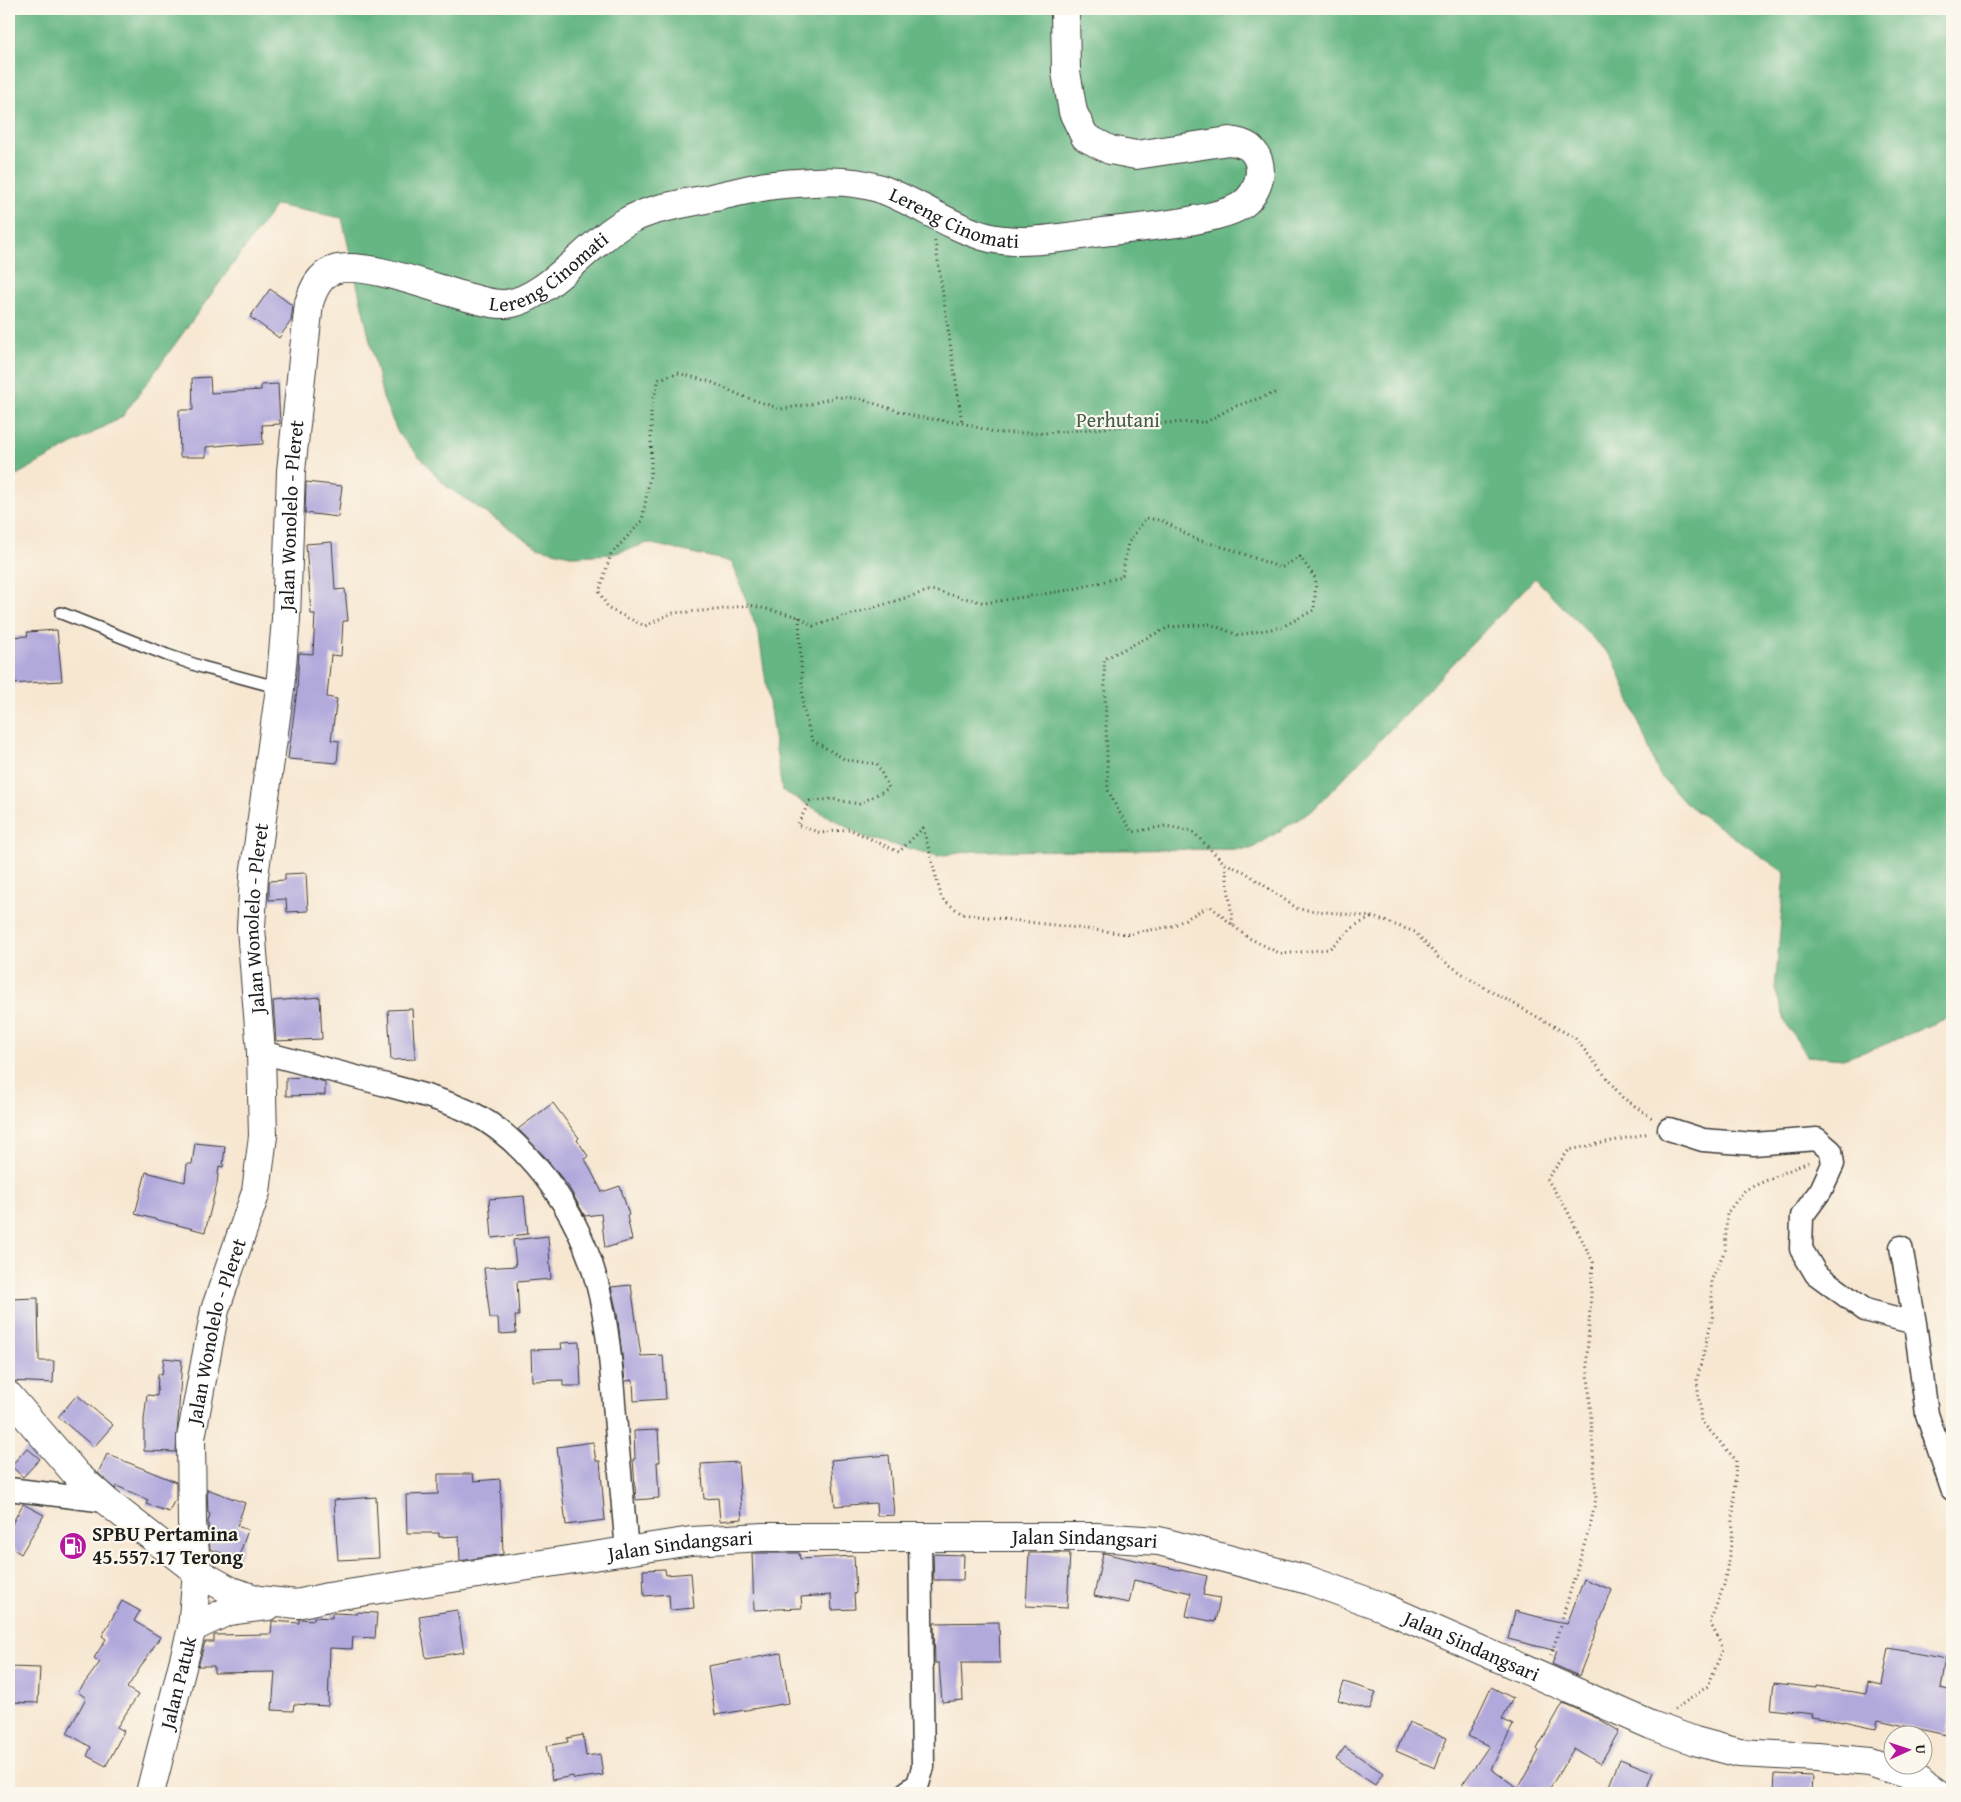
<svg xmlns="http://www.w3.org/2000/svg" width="1961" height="1802" viewBox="0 0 1961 1802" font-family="'Gentium Book Plus',serif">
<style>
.forest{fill:#65b683;stroke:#406950}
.building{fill:#b1a8dc}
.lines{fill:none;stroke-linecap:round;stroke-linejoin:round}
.lane-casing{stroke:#3d3a37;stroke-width:14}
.street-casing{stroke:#3d3a37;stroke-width:25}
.secondary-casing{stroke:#3d3a37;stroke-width:30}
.primary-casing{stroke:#3d3a37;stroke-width:30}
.path{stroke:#3d3a37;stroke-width:3;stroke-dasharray:1 4;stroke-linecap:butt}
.lane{stroke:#fff;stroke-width:11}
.street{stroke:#fff;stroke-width:22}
.secondary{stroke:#fff;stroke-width:28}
.primary{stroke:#fff;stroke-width:28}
.labels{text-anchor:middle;stroke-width:4.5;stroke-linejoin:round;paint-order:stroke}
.street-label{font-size:20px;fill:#1c1c1c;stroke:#fbf7ec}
.park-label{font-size:20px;fill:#3e5d48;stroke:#fbf7ec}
.poi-label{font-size:20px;font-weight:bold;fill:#1c1c1c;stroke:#fbf7ec;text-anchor:start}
</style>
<rect width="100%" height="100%" fill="#fbf7ec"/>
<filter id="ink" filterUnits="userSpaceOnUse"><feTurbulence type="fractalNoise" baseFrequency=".02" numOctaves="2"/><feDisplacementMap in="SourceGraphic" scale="10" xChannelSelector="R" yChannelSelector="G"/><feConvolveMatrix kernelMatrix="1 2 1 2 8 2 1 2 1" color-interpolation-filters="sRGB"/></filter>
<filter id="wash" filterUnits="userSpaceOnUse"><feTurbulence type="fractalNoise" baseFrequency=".0096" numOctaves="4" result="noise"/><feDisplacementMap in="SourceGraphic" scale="20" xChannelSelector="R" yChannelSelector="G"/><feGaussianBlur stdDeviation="1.12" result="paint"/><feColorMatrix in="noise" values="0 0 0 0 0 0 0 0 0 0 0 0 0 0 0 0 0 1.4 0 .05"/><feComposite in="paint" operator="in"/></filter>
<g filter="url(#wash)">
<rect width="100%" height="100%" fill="#f7e7d1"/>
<path class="forest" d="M9,9H1952V1016L1876,1048L1843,1059L1807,1056L1786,1024L1775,989L1785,873L1685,803L1659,774L1614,660L1535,578L1313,810L1251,849L973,851L938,856L864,837L782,790L759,635L732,562L648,543L613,554L574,556L537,547L446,486L398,433L383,398L342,218L276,205L122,417L9,479Z"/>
<g id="blocks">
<path class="building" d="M270,289L293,306L291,321L279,338L250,317Z
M210,377L211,393L261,390V385L278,384L280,424L262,425L263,444L237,446L236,444L206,447V457H180L179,410H193L192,378Z
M306,482L342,486L338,517L305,513Z
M332,542L335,590L345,589L348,621H343L341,656L331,655L327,697L337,699L331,740L339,741L337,763L288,759L297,690L299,653L313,654L315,614H311L306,544Z
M57,630L62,681L9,684V637L28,636L27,632Z
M306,873L308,911L287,912L286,899L269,900V881L285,880V874Z
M320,997L322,1039L276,1041L273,1001Z
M412,1009L415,1059L391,1060L388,1010Z
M306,1077L325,1082V1095L286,1096V1078Z
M553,1103L579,1138L577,1140L588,1156L585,1159L602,1192L620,1186L629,1215L627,1216L632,1240L605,1248L601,1214L585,1216L568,1186L545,1157L518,1129Z
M195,1143L225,1146L223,1167L219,1166L217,1184L205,1232L135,1214L146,1172L185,1182L187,1164H192Z
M524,1196L528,1234L492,1238L489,1199Z
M548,1236L551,1279L517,1282L519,1316H515L516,1333L499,1334L498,1318H490L484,1268L516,1266L513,1240Z
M631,1285L641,1356L663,1355L666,1399L634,1401L633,1380L625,1381L617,1313L611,1287Z
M38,1298L39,1361H54L53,1383L9,1381V1299Z
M579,1342L581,1386H563V1380L532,1381L531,1350L562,1349L561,1343Z
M164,1358L182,1360L176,1452L144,1451V1420L147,1395L157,1396L158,1374L162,1375Z
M77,1395L113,1425L94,1447L58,1417Z
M658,1430L660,1462H657L659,1498L636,1500L633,1459H635L634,1431Z
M593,1442L596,1461H600L605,1520L566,1525L557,1447Z
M27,1448L40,1459L23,1477L11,1466Z
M107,1454L176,1482V1502L174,1501L169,1512L146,1504L148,1500L117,1486L116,1489L98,1473Z
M889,1455L894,1515L877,1516L876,1503L835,1506L831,1460Z
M738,1462L742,1519L720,1521L718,1498L704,1499L701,1464Z
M438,1474H473L474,1481L500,1479L503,1554L460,1561L459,1536L439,1537V1533H407L406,1495L438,1494Z
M207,1489L245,1503L237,1526L248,1530L238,1559L210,1549L208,1522L210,1514L208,1513Z
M376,1497L379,1558L338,1560L334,1500Z
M23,1504L44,1515L21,1554L9,1546V1529Z
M752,1553H799L800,1559L854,1556L856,1593L854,1594L855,1609L832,1610L831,1595L801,1597L802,1608L754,1610Z
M1029,1553H1070L1067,1608L1026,1606Z
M1103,1553L1207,1576L1203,1595L1220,1598L1215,1622L1186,1616L1191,1593L1134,1580L1129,1603L1094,1596Z
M933,1554L964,1555L963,1580H934Z
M665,1569L666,1575L691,1573L694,1608L670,1610L669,1594L644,1596L643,1570Z
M1584,1579L1612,1590L1579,1676L1552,1664L1557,1651L1508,1639L1515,1611L1567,1624Z
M122,1601L140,1611L134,1621L160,1637L127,1688L138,1695L117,1727L124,1731L106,1766L87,1756L91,1747L67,1733L86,1698L78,1692L100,1662L94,1658L106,1639L102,1636Z
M457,1610L464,1652L426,1658L419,1616Z
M357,1612L377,1613L375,1638L353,1637L352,1649L330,1648L328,1706L294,1704L293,1711L272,1710L275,1672L214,1673V1666H198L205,1642H214V1635L271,1634L272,1621L299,1623V1619L314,1620V1617L332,1618V1613L357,1614Z
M999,1622L1000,1663H961L963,1700L942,1702L939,1663H935L934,1623Z
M1889,1648L1946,1659L1941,1688L1952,1691V1702L1946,1735L1878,1720L1876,1728L1844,1721V1722L1811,1717L1812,1714L1771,1709L1774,1683L1816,1688V1686L1866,1694L1868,1682L1882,1685Z
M781,1653L789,1703L715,1715L708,1666Z
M9,1667L40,1668L38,1703L9,1702Z
M1344,1682L1376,1692L1370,1710L1338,1700Z
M1491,1687L1513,1698L1502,1719L1513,1725L1491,1769L1518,1788L1539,1751L1537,1749L1563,1703L1599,1719L1619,1731L1600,1764L1574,1748L1547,1793H1473L1462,1785L1489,1746L1468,1736Z
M1409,1722L1447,1738L1435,1768L1396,1751Z
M583,1735L586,1756L600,1754L603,1775L574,1779L573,1776L552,1780L546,1746L568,1742L567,1738Z
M1345,1747L1383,1773L1375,1785L1336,1759Z
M1620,1759L1653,1772L1645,1793H1606Z
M1775,1774L1812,1776L1811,1793H1774Z"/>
</g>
</g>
<g filter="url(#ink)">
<use href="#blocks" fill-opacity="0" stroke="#3d3a37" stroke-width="1"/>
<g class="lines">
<g class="lane-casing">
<path id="lane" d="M61,613L167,655L202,667L280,688"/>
</g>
<g class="street-casing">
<path id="street" d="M261,1052C299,1062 337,1072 375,1082C408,1091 440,1098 472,1113C496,1125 518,1145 535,1165C601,1241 608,1321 615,1416C619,1461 623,1506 627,1551
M1669,1129L1703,1140L1754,1144L1817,1139L1831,1151L1833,1164L1821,1190L1802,1216L1801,1249L1816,1274L1865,1310L1915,1323
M1901,1247L1915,1323L1927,1414L1952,1489
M9,1489L106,1501
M906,1793L918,1784L923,1767L920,1537"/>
</g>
<g class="secondary-casing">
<g id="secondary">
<path d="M9,1396L77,1475L106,1501L197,1572"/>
<path id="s1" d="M197,1572L192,1523L191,1438L215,1310L256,1192L263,1136L261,1052L251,928L254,876L280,688L286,619L291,471L309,303C313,290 319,275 334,270C363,260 436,289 467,297C479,300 493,305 505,304C544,302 590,241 626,222C652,207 686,204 715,197C735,193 755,187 774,185C808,182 846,178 878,188C914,200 946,225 983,236C1018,247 1066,237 1102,232C1130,229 1157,226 1184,222C1200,219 1229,214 1242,205C1259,193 1268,164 1250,148C1244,143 1236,142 1229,141L1136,155L1110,150L1085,137L1073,112L1066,72L1065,9"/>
</g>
</g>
<g class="primary-casing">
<g id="primary">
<path d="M192,1628L228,1611L268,1606"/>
<path id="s2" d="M150,1793L192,1628L197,1572L231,1591L259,1600L297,1604L328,1597L691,1541L763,1537H1096L1159,1541L1308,1580L1383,1607L1651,1725L1695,1741L1739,1753L1817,1757L1870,1762L1917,1778L1938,1793"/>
</g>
</g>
<path class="path" d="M935,241L962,423
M1275,393L1233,407L1206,422L1163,423L1045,433H997L962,423L917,417L857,398L836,397L807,405L781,409L742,396L711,382L678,373L659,379L651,409V470L642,521L611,554L599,592L609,609L645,626L672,613L716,610L750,605L799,617L813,626L931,590L985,603L1069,590L1122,577L1128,543L1146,518L1163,521L1195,539L1233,550L1281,568L1300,557L1316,579L1314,610L1282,627L1238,635L1210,624L1169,627L1104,659L1108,790L1120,814L1133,832L1165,826L1192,831L1224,863L1245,872L1298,909L1373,917L1415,932L1438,957L1473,981L1575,1038L1622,1097L1652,1118
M799,617L803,707L812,740L846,760L877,764L889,788L859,804L833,799L810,801L797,825L821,833L849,829L899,852L923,828L942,899L962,914L1128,934L1173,926L1210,906L1247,937L1281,954L1329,949L1356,925L1373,917
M1225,864L1233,925
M1551,1656L1591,1522L1596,1498L1587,1356L1593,1262L1567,1210L1547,1179L1569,1150L1650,1133
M1674,1710L1708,1686L1723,1649L1710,1622L1724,1585L1732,1539L1736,1460L1701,1421L1697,1379L1713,1315L1711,1281L1725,1250L1727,1213L1745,1190L1808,1162"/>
<use href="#lane" class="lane"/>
<use href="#street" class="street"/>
<use href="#secondary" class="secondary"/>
<use href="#primary" class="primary"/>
</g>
</g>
<defs>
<g id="fuel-disc" transform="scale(1.4375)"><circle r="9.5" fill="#b5179e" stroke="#fbf7ec"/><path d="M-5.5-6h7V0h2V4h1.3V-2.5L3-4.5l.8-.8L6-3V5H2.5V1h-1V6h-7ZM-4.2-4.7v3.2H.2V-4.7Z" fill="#fff"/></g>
</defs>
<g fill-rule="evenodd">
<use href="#fuel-disc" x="73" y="1546"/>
</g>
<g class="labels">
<g class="street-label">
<text dy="7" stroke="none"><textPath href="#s1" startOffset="1990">Lereng Cinomati</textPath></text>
<text dy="7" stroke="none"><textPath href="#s1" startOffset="1555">Lereng Cinomati</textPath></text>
<text dy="7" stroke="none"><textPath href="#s1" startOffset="1069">Jalan Wonolelo - Pleret</textPath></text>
<text dy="7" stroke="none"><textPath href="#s1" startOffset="664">Jalan Wonolelo - Pleret</textPath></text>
<text dy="7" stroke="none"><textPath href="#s1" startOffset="244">Jalan Wonolelo - Pleret</textPath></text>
<text dy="7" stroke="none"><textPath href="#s2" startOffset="1126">Jalan Sindangsari</textPath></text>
<text dy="7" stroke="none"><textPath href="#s2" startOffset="721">Jalan Sindangsari</textPath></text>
<text dy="7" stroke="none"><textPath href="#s2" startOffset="1531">Jalan Sindangsari</textPath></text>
<text dy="7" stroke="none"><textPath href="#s2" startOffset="114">Jalan Patuk</textPath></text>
</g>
<g class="park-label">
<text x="1118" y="427">Perhutani</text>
</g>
<g class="poi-label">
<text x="92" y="1541">SPBU Pertamina<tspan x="92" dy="23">45.557.17 Terong</tspan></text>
</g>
</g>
<rect width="1961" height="1802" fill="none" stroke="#fbf7ec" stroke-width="30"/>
<g transform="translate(1908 1750) rotate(87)"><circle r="24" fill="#fbf7ec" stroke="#a29f99"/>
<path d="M0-4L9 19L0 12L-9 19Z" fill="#b5179e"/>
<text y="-8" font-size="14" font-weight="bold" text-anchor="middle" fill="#1c1c1c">U</text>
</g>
</svg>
